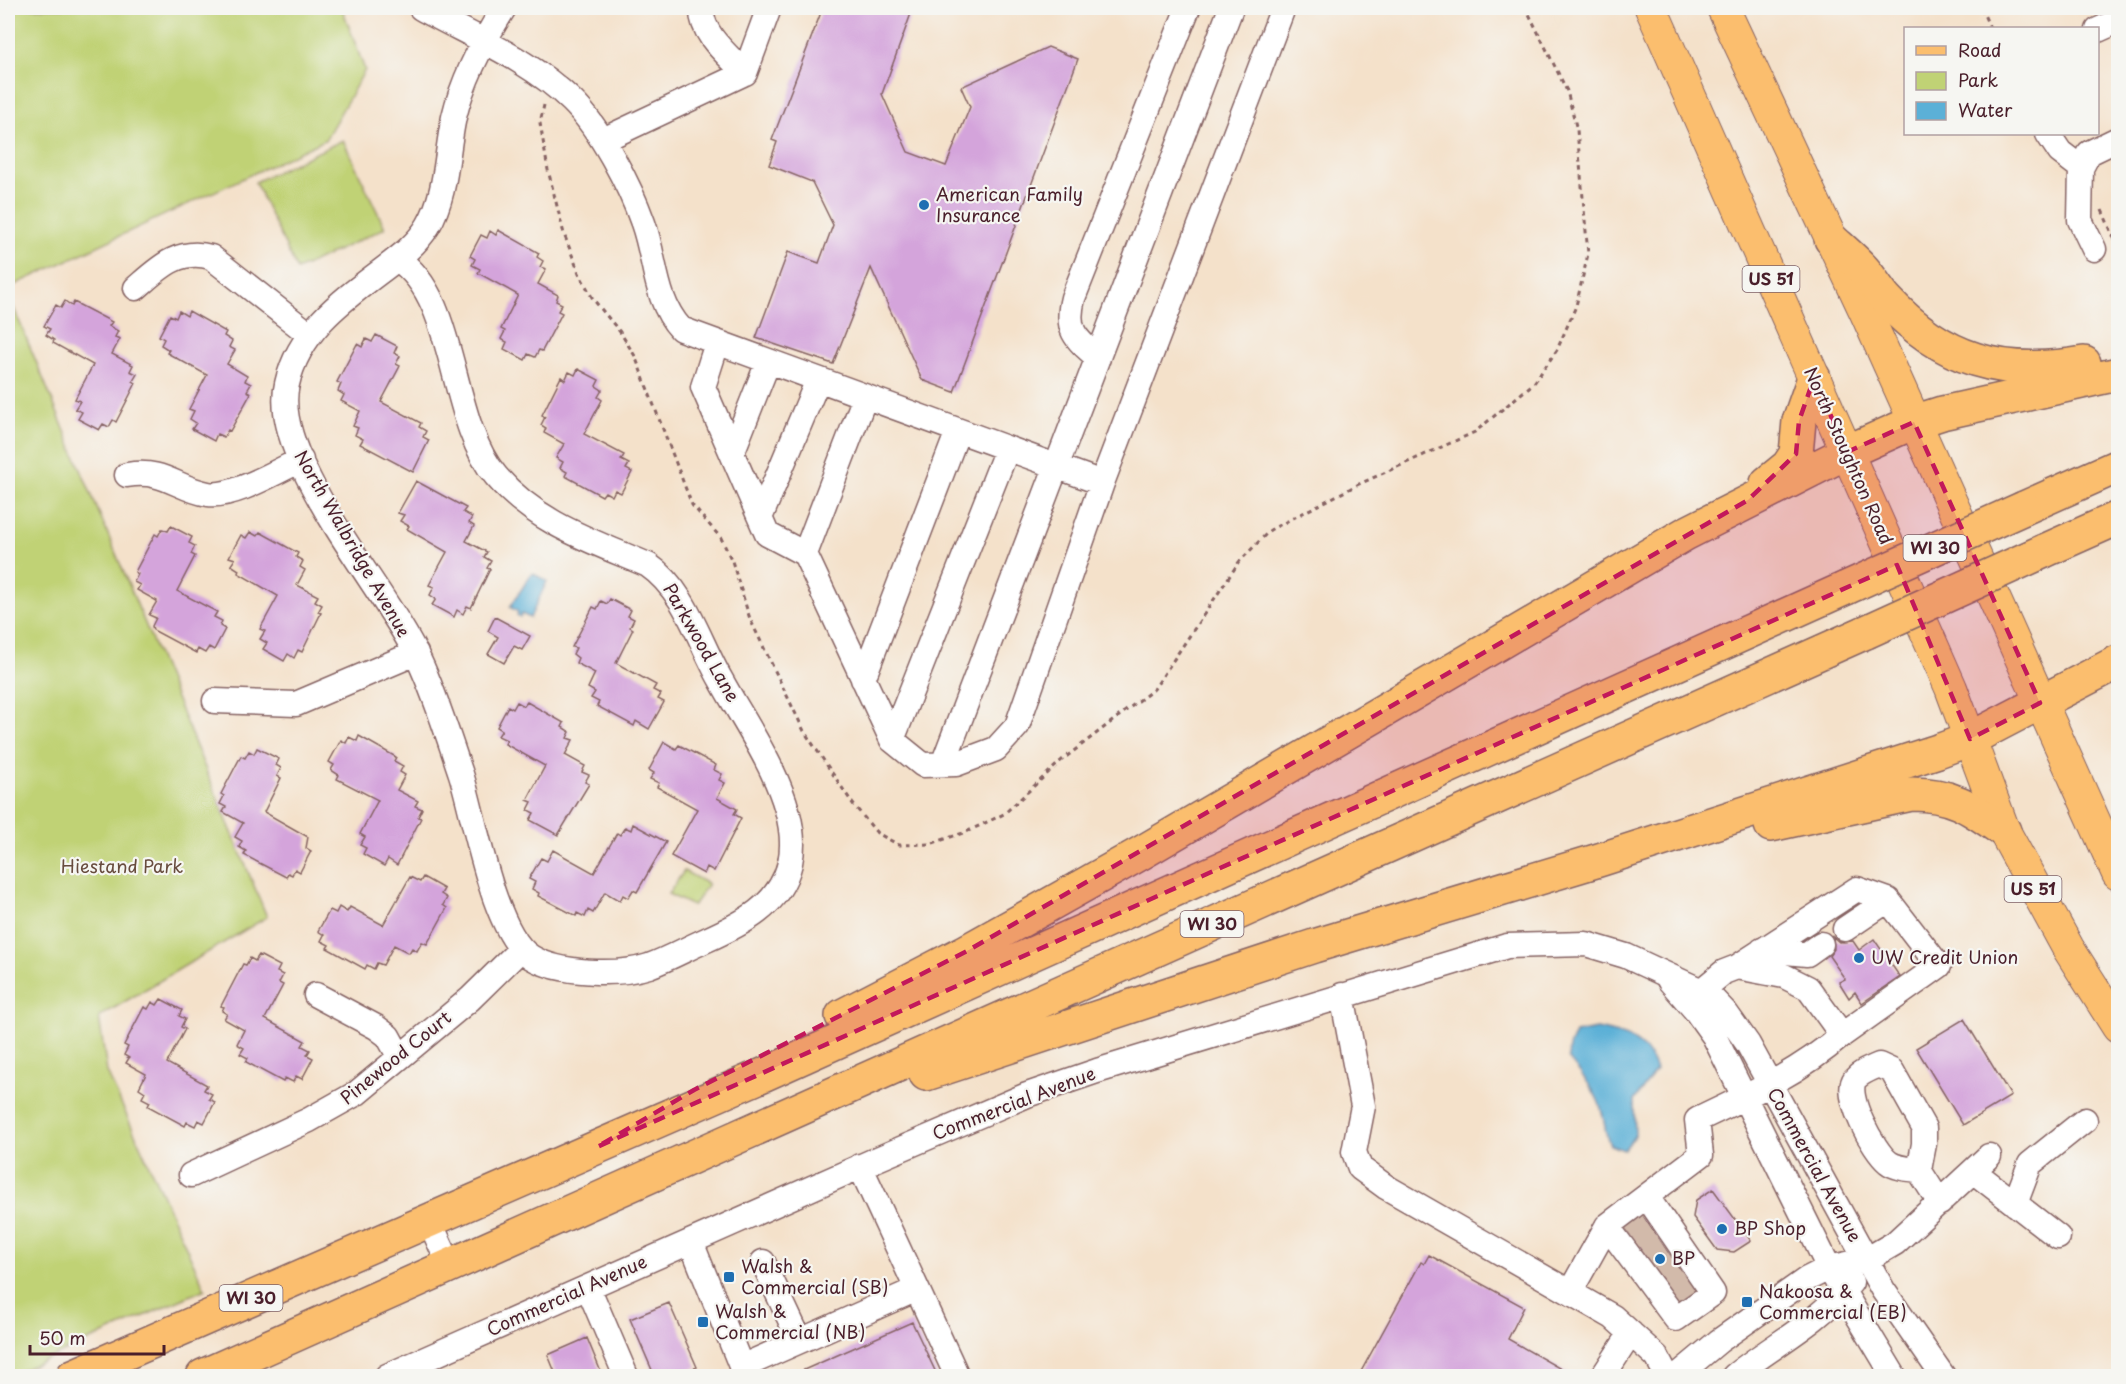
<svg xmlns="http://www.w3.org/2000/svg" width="2126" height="1384" viewBox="0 0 2126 1384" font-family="'Playpen Sans',sans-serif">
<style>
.green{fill:#c0d275;stroke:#857850;stroke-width:1.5}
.water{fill:#5bb0d7;stroke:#526881;stroke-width:1.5}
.building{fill:#d4a4db}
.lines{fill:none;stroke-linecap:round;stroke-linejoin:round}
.minor-tunnel{stroke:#d2baaa;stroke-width:24;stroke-dasharray:24 12;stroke-linecap:butt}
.minor-casing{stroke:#866363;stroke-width:27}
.major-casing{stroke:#866363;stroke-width:34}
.highway-casing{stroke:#866363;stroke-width:36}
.path{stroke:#866363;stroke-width:3;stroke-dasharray:4.5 4.5;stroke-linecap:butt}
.minor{stroke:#fff;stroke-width:24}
.major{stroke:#fbbe6e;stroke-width:32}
.highway{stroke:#fbbe6e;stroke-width:33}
.highway-bridge-casing{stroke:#866363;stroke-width:36;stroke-linecap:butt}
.highway-bridge{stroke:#fbbe6e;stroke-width:33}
.marked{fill:#c2185b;fill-opacity:0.2;stroke:#c2185b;stroke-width:4.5;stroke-dasharray:12 8;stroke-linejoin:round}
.poi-dot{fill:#1f6fb2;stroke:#f6f6f2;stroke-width:2}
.labels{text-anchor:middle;stroke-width:4.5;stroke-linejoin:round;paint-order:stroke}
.shield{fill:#f6f6f2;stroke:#7e6067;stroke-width:1.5}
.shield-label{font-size:16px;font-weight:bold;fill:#4a1f2b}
.poi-label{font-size:18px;fill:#4a1f2b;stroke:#f6f6f2;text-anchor:start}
.street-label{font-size:18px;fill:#4a1f2b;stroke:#f6f6f2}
.park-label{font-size:18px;fill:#684c3e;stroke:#f6f6f2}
</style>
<rect width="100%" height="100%" fill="#f6f6f2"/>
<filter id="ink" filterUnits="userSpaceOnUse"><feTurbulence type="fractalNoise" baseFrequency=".0167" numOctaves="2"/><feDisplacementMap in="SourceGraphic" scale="12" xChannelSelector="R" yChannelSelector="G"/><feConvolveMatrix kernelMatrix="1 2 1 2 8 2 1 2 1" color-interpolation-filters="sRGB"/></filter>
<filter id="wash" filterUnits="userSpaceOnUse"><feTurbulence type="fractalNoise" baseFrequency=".008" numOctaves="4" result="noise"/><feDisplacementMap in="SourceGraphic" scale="24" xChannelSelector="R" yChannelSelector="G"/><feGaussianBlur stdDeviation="1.35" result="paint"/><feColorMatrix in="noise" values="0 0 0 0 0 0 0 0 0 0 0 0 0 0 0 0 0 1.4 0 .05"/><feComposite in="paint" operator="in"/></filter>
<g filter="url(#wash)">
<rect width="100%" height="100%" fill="#f4e1ca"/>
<path class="green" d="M8,8H342L365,70L325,140L8,288Z
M343,140L385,228L297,270L255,182Z
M8,294L267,917L99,1017L107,1072L205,1289L9,1376Z
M684,871L708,884L693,906L668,894Z"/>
<path class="water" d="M532,573L547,581L530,618L522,614L520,617L517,615L518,612L510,607Z
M1597,1029C1624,1034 1646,1040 1656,1070L1634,1101L1635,1135L1624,1150L1610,1145C1605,1134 1605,1124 1602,1112C1597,1091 1581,1074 1568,1058L1569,1047L1575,1033Z"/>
<g id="blocks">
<path class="building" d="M816,8H913L882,94L908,152L946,166L970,107L961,87L1048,47L1078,59L954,392L922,380L871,268L833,364L756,338L788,252L819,263L833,225L812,182L769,165L777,142L772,140L820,15Z
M498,230L539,253L537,257L543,261L540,267L546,269L538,284L558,295L556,301L562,304L558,311L562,313L542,351L539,350L535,357L528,354L525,360L504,349L507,342L501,339L505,331L501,329L518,295L478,273L480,269L472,265L475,259L470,256L481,235L487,238L490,231L496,235Z
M65,301L72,306L74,302L112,322L109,326L118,331L115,337L120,339L112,354L133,365L130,371L137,374L133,381L136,383L116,422L113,420L109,427L103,424L99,430L78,419L82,412L75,409L80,401L75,399L93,365L53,343L54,340L46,335L50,329L44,326L56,305L61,308Z
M179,311L187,316L189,311L226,332L224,336L232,341L229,347L235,350L227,364L247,376L245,381L251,384L247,391L251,393L230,431L228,430L224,437L217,434L214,441L192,429L196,423L190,419L194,411L189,409L207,375L167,353L169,350L161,345L164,339L159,336L170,315L176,318Z
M376,335L397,346L394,353L400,356L396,364L400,366L381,402L421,423L419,427L426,431L423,437L429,440L413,472L360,444L363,439L355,435L358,428L353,426L360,411L341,401L344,395L338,391L341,384L337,382L357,344L362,347L366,339L372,342Z
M578,369L599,380L596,386L602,390L598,397L602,400L584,434L624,455L621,460L629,464L626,469L632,472L621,493L615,490L612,496L605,492L602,496L565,476L567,472L560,468L563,462L556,458L564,444L544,433L546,428L541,425L545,417L542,415L561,377L565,380L569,372L575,375Z
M416,481L466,508L463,512L472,517L469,523L474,526L466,541L487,552L484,557L491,561L487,568L490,569L471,608L467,606L463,614L457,610L454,617L432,605L436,599L430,595L434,587L429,585L447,552L407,529L409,526L400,521L404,515L398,513Z
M171,526L192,537L189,543L195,546L191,554L195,556L177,591L217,612L214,617L222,621L220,626L225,629L214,650L209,647L205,653L198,649L196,653L153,630L152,626L156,618L149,615L157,601L137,590L140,585L134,582L138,574L135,572L155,534L158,536L162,529L168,531Z
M250,532L257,536L260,532L298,553L296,557L303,561L300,567L305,570L297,585L318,596L315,601L322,605L318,612L321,613L302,652L298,650L294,658L288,654L284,661L263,649L267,643L260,639L265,631L260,629L278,596L238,573L239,570L231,565L235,559L229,557L241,535L246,538Z
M610,599L631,610L628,616L634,619L630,627L633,629L616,663L656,685L653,690L661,694L658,699L664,702L649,729L636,721L634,726L597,706L599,702L591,698L595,692L588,688L595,673L576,663L578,658L573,654L576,648L572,647L593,607L597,609L601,601L607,604Z
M495,617L530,636L522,650L514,646L504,663L488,654L498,637L488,631Z
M517,702L524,706L527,702L564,723L562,727L570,732L567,738L573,740L565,755L585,766L582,772L589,775L585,782L589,784L558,835L530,820L534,813L528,810L532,802L527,800L545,766L505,744L507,740L498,736L502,730L497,727L508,706L513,709Z
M359,736L396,757L394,761L403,766L400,772L405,775L397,790L418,801L415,806L422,809L418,817L421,818L397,865L388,859L384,866L363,854L366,848L360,845L365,837L360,834L378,800L337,779L339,775L331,770L334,765L329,762L341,740L346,743L349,737L357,741Z
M664,742L676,749L679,745L716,765L714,770L722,774L719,780L725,783L717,798L737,809L734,814L741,818L714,871L707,867L704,874L671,856L697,809L657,787L659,783L650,779L654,773L649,770Z
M257,748L279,759L276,765L281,768L277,776L281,778L264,812L308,837L306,848L311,851L300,872L295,869L292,875L288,873L286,877L244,855L246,851L239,847L242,841L235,837L243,823L223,812L226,807L220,804L224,796L221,794L241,756L245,758L249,751L254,754Z
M633,824L666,842L637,892L633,890L628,898L623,895L620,901L605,892L593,913L588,910L585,917L577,913L576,916L538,896L539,893L532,889L535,882L529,879L541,858L547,861L553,850L594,873L617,833L620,835L625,827L631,830Z
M410,877L420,882L423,877L444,889L441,894L447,898L443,905L447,908L427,944L422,942L417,951L412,948L409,953L394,945L383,965L377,963L374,969L367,965L365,969L327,948L329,945L321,941L324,935L318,931L330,910L336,913L339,907L347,912L350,907L383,925Z
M1833,937L1839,942L1853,941L1859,950L1874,939L1900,977L1862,1003L1855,992L1849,998L1839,982L1845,979L1829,956L1834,949Z
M259,955L280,966L277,972L283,975L279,983L283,985L265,1019L305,1041L302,1046L310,1050L307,1055L313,1058L302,1079L296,1076L293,1082L285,1078L283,1082L246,1062L248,1058L240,1054L244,1048L237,1044L244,1030L224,1019L227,1014L222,1011L224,1007L221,1006L243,964L246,965L250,958L255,961Z
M161,999L182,1010L179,1016L185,1019L181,1027L185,1029L167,1063L207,1085L204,1090L212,1094L209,1099L215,1102L204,1123L198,1120L195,1126L187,1122L185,1126L148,1106L150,1102L142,1098L145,1092L139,1088L146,1074L126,1063L129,1058L124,1055L128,1047L124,1045L144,1007L148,1009L152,1002L157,1005Z
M1964,1019L2011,1096L1963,1125L1916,1048Z
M1713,1189L1751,1241L1734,1252L1717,1250L1693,1217L1696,1200Z
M1643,1217L1693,1289L1679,1299L1627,1229Z
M1429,1255L1524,1307L1508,1339L1575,1377H1358L1421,1262L1424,1264Z
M669,1303L697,1367L673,1377H655L630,1319Z
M912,1322L938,1377H788Z
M587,1338L603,1377H557L548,1355Z"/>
</g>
</g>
<g filter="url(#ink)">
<use href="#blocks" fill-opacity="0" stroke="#866363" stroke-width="1.5"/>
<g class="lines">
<path class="minor-tunnel" d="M1632,1237L1649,1226
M1645,1255L1662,1244
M1658,1274L1675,1263
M1671,1292L1688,1280"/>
<g class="minor-casing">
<path id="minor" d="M421,8C471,36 531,60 572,101C600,128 630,186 643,223C656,259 654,300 681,329L1102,483L1017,726L996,749L956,764L923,765L892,740L805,554L767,534L703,387L717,343
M702,8C700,34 728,55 745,73
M2098,30L2118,21
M2048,134L2060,152L2081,168L2080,220L2094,249
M603,140L745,73L769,8
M2081,168L2089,153L2118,139
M397,259C458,297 448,420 496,476C536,523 592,541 648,565C686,591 699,642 721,680C738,711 757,739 772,771C785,798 797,832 790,863C780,906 742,924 704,941C686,949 668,959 649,966C618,976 559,974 531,957C493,933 475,818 461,774C448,736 436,696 419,660C388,591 269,459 287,384C299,330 344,299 385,268C401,256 417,244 428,226C447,194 446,153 454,117C463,79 483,41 504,8
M136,288C159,268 178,248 211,257L309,334
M1098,358C1075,338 1065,330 1073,298L1188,8
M732,453L768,362
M127,475C165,469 175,488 208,494C233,498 277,471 301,460
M1102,483L1283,8
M760,518L818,380
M805,554L865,397
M863,679L958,431
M215,701L296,704L416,653
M892,740L1007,449
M943,764L1231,8
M1845,929L1888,900
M1762,950L1807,954L1821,944
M1737,967L1857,889L1888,900L1939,966L1842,1035
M1669,980L1696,1011L1714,1036L1829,1268L1894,1376
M316,995L376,1027L388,1036L399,1056
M1342,995L1363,1106L1354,1152L1360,1168L1386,1187L1613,1317L1657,1357L1667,1376
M1919,1170C1909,1169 1895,1168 1888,1162C1874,1151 1843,1095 1855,1079C1861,1072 1870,1069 1879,1065L1892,1071L1924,1128V1144L1919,1170L1940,1203
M1973,1171L2058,1237
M191,1175L309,1120L357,1093L470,999L521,949
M2015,1204L2030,1164L2085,1120
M429,1220L450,1266
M1607,1226L1676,1319L1713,1293L1647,1197
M691,1242L745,1376
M588,1287L626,1376
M917,1289L957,1376
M1570,1292L1607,1226L1701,1155L1697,1120C1748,1096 1800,1072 1842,1035L1808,988L1784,976L1737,967L1724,972L1701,991
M800,1341L917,1289L860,1166
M741,1367L800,1341L763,1262
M387,1376L875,1160L1027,1095L1097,1071L1507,946L1586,944L1626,956L1708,994L1726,1013L1748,1044L1883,1290L1943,1376
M1603,1376L1631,1333
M1677,1376L1719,1341L1807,1279L1829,1268L1866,1260L1895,1243L1989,1156
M1734,1376C1774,1344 1819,1323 1851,1282"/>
</g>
<g class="major-casing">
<path id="major" d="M1651,8L1951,688L2004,831L2068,948L2118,1027
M1723,8L1866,313L2118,874"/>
</g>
<g class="highway-casing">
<path id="highway" d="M1831,239C1842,249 1854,259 1864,270C1872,279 1878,290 1886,299C1943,361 2002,377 2084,363
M1767,483L1788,466L1796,454L1799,421L1814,378
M2024,508L2118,466
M2044,551L2118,518
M1771,825L1912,794C1953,794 1971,808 2004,831
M842,1016L967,951L1141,853L1685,534L1847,452L1914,422L1942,413L2118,374
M926,1074L1314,946L1599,860L1938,751L1970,739L2118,662
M73,1376L765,1074L1846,588
M203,1376L1866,632"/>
</g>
<path class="path" d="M1981,8L1990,28
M544,105L540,123L548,170L564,234L579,273L593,299L620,332L635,356L692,505L721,538L732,561L750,619L804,731L853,804L877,833L899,845L930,844L966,832L1004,814L1062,760L1154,689L1239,562L1270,530L1357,485L1475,432L1534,383L1557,350L1576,306L1588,254L1577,130L1567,91L1526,8
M2102,210L2118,247"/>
<use href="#minor" class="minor"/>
<use href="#major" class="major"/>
<use href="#highway" class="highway"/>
<g class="highway-bridge-casing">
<path id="highway-bridge" d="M1846,588L2024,508
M1866,632L2044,551"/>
</g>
<use href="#highway-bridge" class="highway-bridge"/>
</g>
</g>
<path class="marked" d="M1814,378L1847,452L1914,422L2040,703L1970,739L1897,565L597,1147L694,1090L967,951L1748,500L1796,454L1799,421Z"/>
<g class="poi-dot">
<circle cx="924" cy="205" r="6"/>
<circle cx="1859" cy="958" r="6"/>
<circle cx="1722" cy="1229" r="6"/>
<circle cx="1660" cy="1259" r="6"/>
<rect x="723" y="1271" width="12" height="12" rx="3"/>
<rect x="1741" y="1296" width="12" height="12" rx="3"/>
<rect x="697" y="1316" width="12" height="12" rx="3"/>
</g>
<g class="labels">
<g class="shield">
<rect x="1742.5" y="266" width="57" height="26" rx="4.5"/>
<rect x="1903.5" y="535" width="63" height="26" rx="4.5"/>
<rect x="2004.5" y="876" width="57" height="26" rx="4.5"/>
<rect x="1180.5" y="911" width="63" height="26" rx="4.5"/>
<rect x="219.5" y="1285" width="63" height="26" rx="4.5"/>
</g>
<g class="shield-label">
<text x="1771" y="285">US 51</text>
<text x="1935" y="554">WI 30</text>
<text x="2033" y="895">US 51</text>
<text x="1212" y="930">WI 30</text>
<text x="251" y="1304">WI 30</text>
</g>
<g class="poi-label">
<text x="936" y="201">American Family<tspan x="936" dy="21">Insurance</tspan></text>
<text x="1871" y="964">UW Credit Union</text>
<text x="1734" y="1235">BP Shop</text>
<text x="1672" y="1265">BP</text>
<text x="741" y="1273">Walsh &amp;<tspan x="741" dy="21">Commercial (SB)</tspan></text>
<text x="1759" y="1298">Nakoosa &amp;<tspan x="1759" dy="21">Commercial (EB)</tspan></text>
<text x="715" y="1318">Walsh &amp;<tspan x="715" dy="21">Commercial (NB)</tspan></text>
</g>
<g class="street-label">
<text transform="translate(1848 456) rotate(66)" y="6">North Stoughton Road</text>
<text transform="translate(352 544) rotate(60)" y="6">North Walbridge Avenue</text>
<text transform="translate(701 643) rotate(60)" y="6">Parkwood Lane</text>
<text transform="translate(396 1058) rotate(-39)" y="6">Pinewood Court</text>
<text transform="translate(1014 1104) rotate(-21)" y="6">Commercial Avenue</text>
<text transform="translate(1814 1165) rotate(61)" y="6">Commercial Avenue</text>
<text transform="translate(567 1296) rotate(-24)" y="6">Commercial Avenue</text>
</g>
<g class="park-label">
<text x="122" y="873">Hiestand Park</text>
</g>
</g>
<rect width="2126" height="1384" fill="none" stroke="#f6f6f2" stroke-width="30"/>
<rect x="1904" y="27" width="195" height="108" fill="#f6f6f2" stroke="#b1a0a2" stroke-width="1.5"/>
<rect x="1916" y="46" width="30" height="9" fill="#fbbe6e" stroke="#b1a0a2" stroke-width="1.5"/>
<text x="1958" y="57" font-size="18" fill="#4a1f2b">Road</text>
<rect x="1916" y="72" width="30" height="18" fill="#c0d275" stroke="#b1a0a2" stroke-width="1.5"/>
<text x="1958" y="87" font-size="18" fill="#4a1f2b">Park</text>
<rect x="1916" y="102" width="30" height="18" fill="#5bb0d7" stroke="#b1a0a2" stroke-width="1.5"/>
<text x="1958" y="117" font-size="18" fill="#4a1f2b">Water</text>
<path d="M30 1345v9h134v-9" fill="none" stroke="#4a1f2b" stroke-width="3"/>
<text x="39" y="1345" font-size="18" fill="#4a1f2b" stroke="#f6f6f2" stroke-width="4.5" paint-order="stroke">50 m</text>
</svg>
